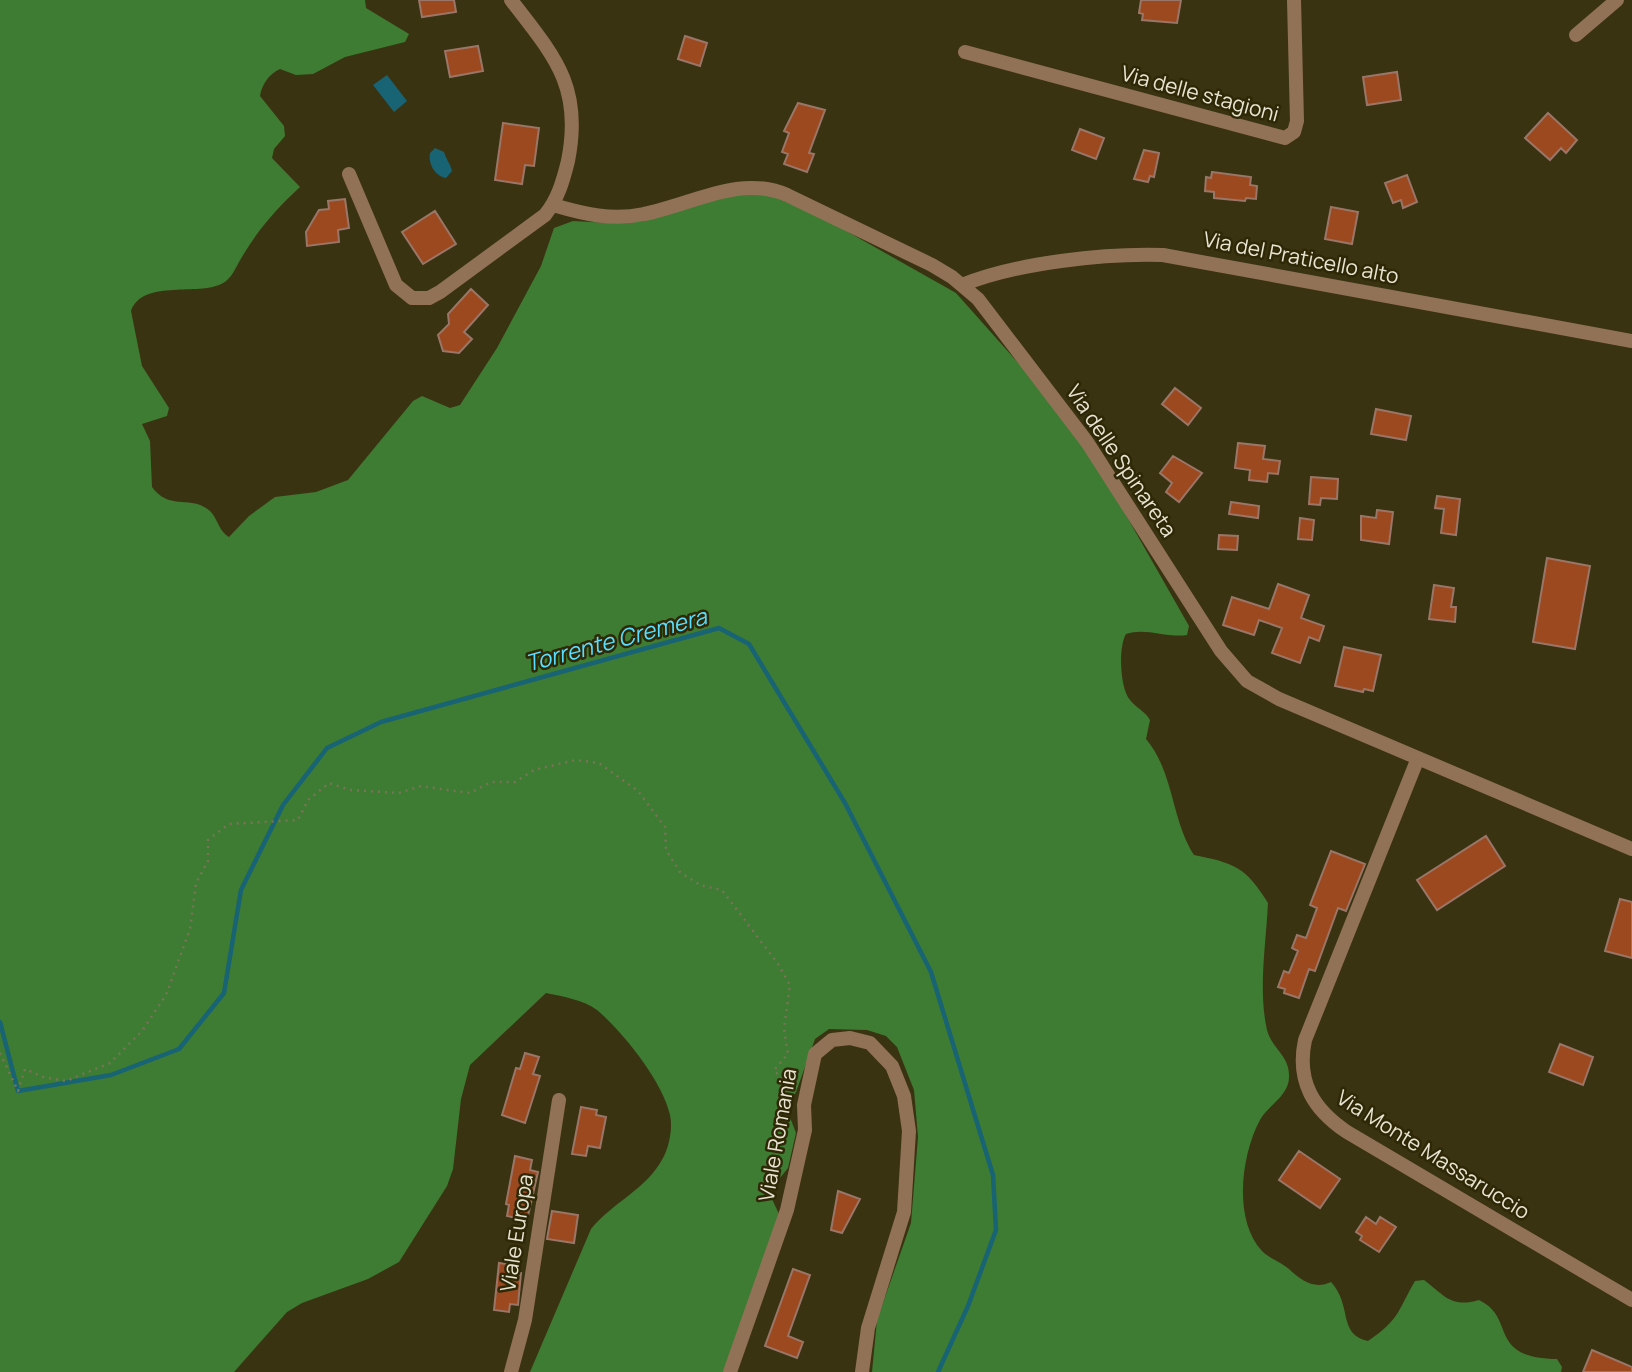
<svg xmlns="http://www.w3.org/2000/svg" width="1632" height="1372" viewBox="0 0 1632 1372" font-family="Manrope,sans-serif">
<style>
.forest{fill:#3e7c33}
.water{fill:#186374}
.lines{fill:none;stroke-linecap:round;stroke-linejoin:round}
.stream{stroke:#186374;stroke-width:4.5}
.building{fill:#9c491f;stroke:#997667;stroke-width:2}
.path{stroke:#797358;stroke-width:2.5;stroke-dasharray:2 5;stroke-linecap:butt}
.street{stroke:#927257;stroke-width:14}
.labels{text-anchor:middle;stroke-width:5;stroke-linejoin:round;paint-order:stroke}
.street-label{font-size:21px;fill:#e8e4d2;stroke:#2f2807}
.water-label{font-size:23px;font-style:italic;fill:#58defe;stroke:#2f2807}
</style>
<rect width="100%" height="100%" fill="#3a3312"/>
<path class="forest" d="M0,0H365L366,8L409,34L405,42L345,57L313,74L296,75L280,69C269,74 262,84 260,96L284,126L285,136L274,149L272,158L300,187C275,210 256,232 239,262C234,271 230,281 219,285C194,295 142,280 131,311L142,366L169,408L167,416L142,424L150,441L152,487C169,510 187,496 206,508C218,515 217,530 229,537L249,516L275,497L316,492L348,480L413,401L422,396L450,408L460,405L497,348L541,266L554,228L573,221L610,223L730,193L770,195L825,219L956,293L1036,383L1102,473L1189,626L1187,635C1166,638 1145,627 1126,634C1118,647 1120,689 1130,700C1136,708 1144,710 1150,720L1146,739C1174,772 1171,819 1194,855C1234,863 1246,867 1268,903C1266,944 1258,990 1267,1030C1272,1049 1290,1056 1289,1077C1289,1096 1268,1105 1260,1120C1241,1155 1233,1220 1262,1251C1270,1259 1281,1262 1289,1269C1301,1280 1314,1290 1331,1282C1353,1306 1337,1334 1368,1341C1400,1319 1397,1312 1415,1281L1424,1280C1445,1296 1451,1308 1479,1300C1517,1318 1486,1358 1557,1359L1562,1367L1561,1372H872L877,1320L911,1223L918,1137L914,1090L897,1047L886,1036L867,1030L829,1029L815,1039L796,1092L786,1107L796,1133L788,1168L772,1188L771,1197L779,1214L724,1372H530L591,1229C613,1202 647,1189 663,1158C669,1147 673,1128 670,1115C663,1082 623,1032 597,1010C584,1000 561,996 546,993L470,1065L461,1099L453,1169L447,1186L399,1262L368,1279L302,1303L287,1312L234,1372H0Z"/>
<path class="water" d="M387,75L407,101L394,112L373,85Z
M435,148L444,152C446,159 451,165 452,171L446,178C435,176 428,164 430,153Z"/>
<g class="lines">
<path class="stream" d="M0,1022L18,1091L111,1075L179,1049L224,993L241,890L283,805L327,748L381,722L719,628L749,644L845,803L931,972L993,1175L996,1230L968,1306L938,1372"/>
</g>
<path class="building" d="M419,0H454L456,12L422,17Z
M1141,0H1181L1177,23L1142,20L1143,14L1139,13Z
M685,36L707,43L700,66L678,59Z
M478,46L483,71L450,77L445,51Z
M1397,72L1401,100L1367,105L1363,77Z
M798,103L825,110L809,153L814,154L807,172L784,164L788,154L782,152L789,133L784,131Z
M1548,113L1577,140L1566,153L1561,148L1550,160L1525,138Z
M503,123L539,128L534,166L525,165L522,184L495,180Z
M1080,129L1104,138L1096,159L1072,150Z
M1144,150L1159,153L1154,177L1150,176L1148,182L1134,179Z
M1212,172L1251,177L1250,185L1257,186L1256,199L1246,198L1245,201L1214,198V192L1205,191L1206,177L1211,178Z
M1407,175L1417,202L1403,208L1401,200L1393,203L1385,183Z
M345,199L349,228L338,230L339,242L307,246L306,232L319,210L329,209L328,201Z
M1331,207L1358,212L1352,244L1325,239Z
M435,211L456,244L423,264L402,232Z
M471,289L488,305L464,332L472,339L459,353L443,351L438,335L449,324L448,314Z
M1175,388L1201,408L1188,425L1162,404Z
M1376,409L1411,416L1406,440L1371,434Z
M1238,443L1265,446L1263,459L1280,461L1278,474L1268,473L1267,482L1249,480L1250,470L1235,468Z
M1173,456L1202,473L1179,502L1166,492L1172,483L1160,473Z
M1311,477L1338,479L1337,499L1321,498L1320,505L1309,504Z
M1437,496L1460,499L1456,535L1441,533L1444,509L1435,508Z
M1231,502L1259,506L1258,518L1229,514Z
M1377,510L1393,512L1389,544L1361,540V516L1376,518Z
M1300,518L1314,520L1312,540L1298,539Z
M1219,535L1238,536L1237,550L1218,549Z
M1547,558L1590,566L1575,649L1533,642Z
M1278,584L1309,595L1301,618L1324,626L1319,641L1309,637L1300,663L1272,653L1282,628L1259,620L1254,635L1223,625L1232,597L1269,609Z
M1434,585L1454,588L1451,607H1456L1455,622L1429,619Z
M1344,647L1381,655L1373,691L1364,689L1363,692L1335,686Z
M1486,836L1505,866L1437,910L1417,880Z
M1331,851L1365,864L1346,911L1338,908L1315,971L1309,969L1299,998L1284,993L1285,989L1278,987L1284,971L1289,973L1298,951L1292,948L1297,935L1306,938L1317,908L1310,905Z
M1620,899L1632,902V958L1605,951Z
M1560,1044L1593,1057L1583,1085L1549,1072Z
M525,1053L539,1057L533,1074L540,1076L525,1123L502,1115L516,1068L520,1069Z
M581,1107L597,1110L596,1115L606,1117L600,1148L588,1146L586,1156L572,1154Z
M1299,1151L1340,1179L1320,1208L1279,1180Z
M515,1156L532,1160L530,1170L538,1172L527,1220L507,1216L509,1205L506,1204Z
M838,1191L860,1199L842,1233L831,1230Z
M552,1211L578,1215L574,1243L547,1239Z
M1366,1217L1376,1224L1380,1217L1396,1227L1379,1252L1360,1240L1362,1236L1356,1232Z
M499,1263L514,1265L513,1273H521L518,1305L510,1304L509,1312L494,1310Z
M793,1269L810,1275L788,1336L803,1342L797,1358L765,1346Z
M1592,1350L1632,1367V1372H1583Z"/>
<g class="lines">
<path class="path" d="M0,1053L18,1091L25,1069L43,1077L66,1081L110,1063L142,1031L166,995L190,929L196,883L208,861V840L229,824L298,820L308,800L329,783L350,790L399,793L421,786L470,793L491,782H515L534,770L546,767L576,760L599,763L638,791L665,827L666,850L680,872L700,885L722,890L778,964L790,985L784,1029L788,1054L774,1070L793,1092"/>
<path class="street" d="M1576,35L1617,0
M965,52L1285,138L1294,132L1297,121L1294,0
M349,174L396,285L412,298H429L440,292L545,215C558,199 563,181 568,161C583,86 554,56 511,0
M553,205C584,214 612,221 644,214C691,205 740,174 787,195L932,265L952,277L978,299L1087,442L1221,651L1247,681L1279,699L1632,849
M962,285C1015,263 1106,253 1163,255L1632,341
M1418,758L1305,1040C1296,1082 1314,1110 1347,1132L1632,1300
M511,1372L525,1320L559,1100
M730,1372L787,1210L805,1130L804,1105L815,1054L832,1040L850,1038L870,1043L892,1066L904,1096L909,1131L904,1212L868,1328L862,1372"/>
</g>
<g class="labels">
<g class="street-label">
<text transform="translate(1200 94) rotate(15)" y="7">Via delle stagioni</text>
<text transform="translate(1301 258) rotate(11)" y="7">Via del Praticello alto</text>
<text transform="translate(1121 461) rotate(56)" y="7">Via delle Spinareta</text>
<text transform="translate(778 1135) rotate(-80)" y="7">Viale Romania</text>
<text transform="translate(1433 1155) rotate(32)" y="7">Via Monte Massaruccio</text>
<text transform="translate(517 1233) rotate(-81)" y="7">Viale Europa</text>
</g>
<g class="water-label">
<text transform="translate(616 640) rotate(-15)" y="8">Torrente Cremera</text>
</g>
</g>
</svg>
